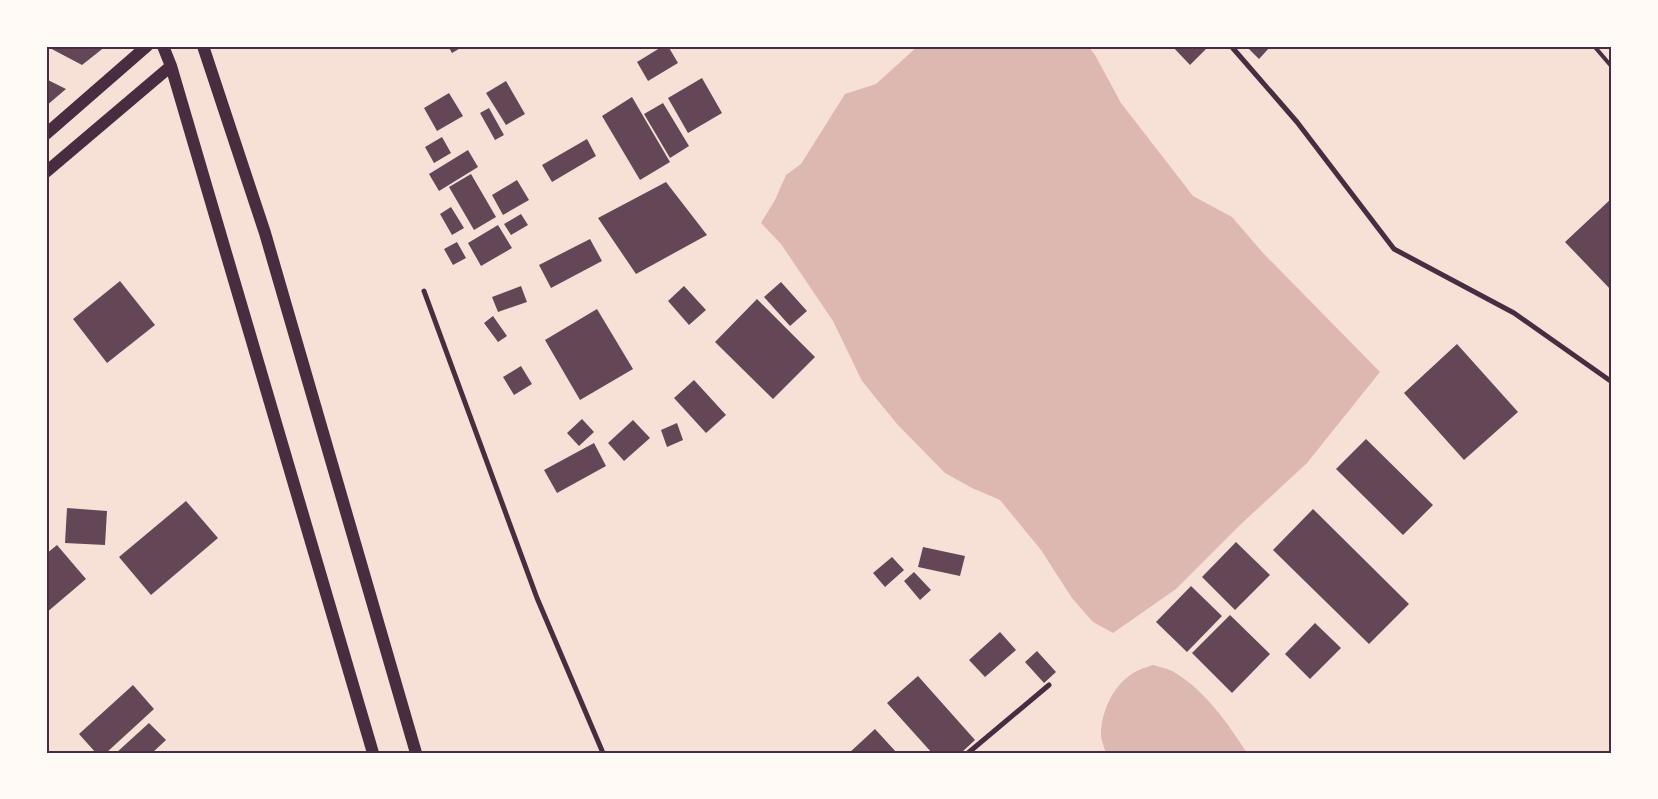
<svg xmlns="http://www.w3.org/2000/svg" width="1658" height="799" viewBox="0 0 1658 799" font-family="'Golos Text',sans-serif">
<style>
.water{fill:#dcb8b0}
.building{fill:#644757}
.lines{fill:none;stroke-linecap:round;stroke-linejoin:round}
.service{stroke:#4a2c40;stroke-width:4}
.minor{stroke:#4a2c40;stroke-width:5}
.primary{stroke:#4a2c40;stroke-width:12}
.neatline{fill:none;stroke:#4a2c40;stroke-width:2}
</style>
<rect width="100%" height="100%" fill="#f7e1d7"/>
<path class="water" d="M918,46H1088L1095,55L1121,103L1193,196L1232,217L1263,253L1380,372L1307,463L1240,525L1176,589L1113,633L1093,622L1072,598L1041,550L1000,500L972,488L945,473L897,424L862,381L833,321L781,244L761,223L775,200L786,175L801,164L845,94L876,84Z
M1153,665C1159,667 1166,668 1172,671C1204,689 1227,722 1247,753H1106C1104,747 1101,740 1101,734C1101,714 1112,688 1129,676C1136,670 1144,668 1153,665Z"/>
<path class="building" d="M46,46H106L82,65Z
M448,46H464L452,53Z
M663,46H668L678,63L648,81L637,62Z
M1172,46H1209L1190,65Z
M1246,46H1271L1259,59Z
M702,78L722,113L688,133L668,98Z
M46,79L66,89L46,106Z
M506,81L525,114L506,125L486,93Z
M449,93L463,116L437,131L424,108Z
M632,97L670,162L640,180L602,116Z
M663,103L689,146L670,158L644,114Z
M489,108L504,135L495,140L480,113Z
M442,137L451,153L434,163L425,147Z
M587,139L596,156L552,182L542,165Z
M468,150L478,167L439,191L429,174Z
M471,174L496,217L474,230L449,187Z
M517,180L529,200L503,215L492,195Z
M666,182L707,235L636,274L598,218Z
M1612,198V291L1565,242Z
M451,207L464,228L452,235L440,214Z
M521,214L528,225L511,235L504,224Z
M498,225L512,248L481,266L468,243Z
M590,239L602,261L551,288L539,265Z
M457,242L466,258L453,265L444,249Z
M120,281L155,325L107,363L73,319Z
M781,282L807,311L790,326L764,297Z
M521,286L527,302L498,312L492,297Z
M684,286L706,310L689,325L668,301Z
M757,299L815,357L773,399L715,342Z
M597,309L633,369L580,400L545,340Z
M493,316L507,336L498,342L484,323Z
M1457,344L1518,412L1464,460L1404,393Z
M521,366L532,384L514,395L503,377Z
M694,380L726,415L706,433L674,398Z
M582,419L594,432L579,446L567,433Z
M633,420L650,438L624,461L608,443Z
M677,423L683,440L667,447L661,430Z
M1366,439L1433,505L1403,535L1336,469Z
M594,443L606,466L557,493L544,470Z
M186,501L218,538L151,595L119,557Z
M67,508L107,511L105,545L65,543Z
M1313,509L1409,604L1369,644L1273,550Z
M1236,542L1270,575L1235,610L1202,577Z
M57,545L86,579L46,613V554Z
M923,547L965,556L960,576L918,567Z
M892,557L904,570L885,587L873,573Z
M914,572L931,590L920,600L904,581Z
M1191,586L1222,616L1187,652L1156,622Z
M1230,615L1270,654L1232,693L1192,653Z
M1315,623L1341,648L1310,679L1285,654Z
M1000,632L1016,650L985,677L969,660Z
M1037,651L1056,672L1044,683L1025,662Z
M918,676L975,740L961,753H932L887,703Z
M133,685L154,709L106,753H96L79,734Z
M149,723L166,740L152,753H116Z
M875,729L897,753H849Z"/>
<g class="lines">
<path class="service" d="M1594,46L1612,67"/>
<path class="minor" d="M1231,46L1297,122L1394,249L1514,313L1612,382
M424,291L537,598L603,753
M968,753L1049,685"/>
<path class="primary" d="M163,46L171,66L373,753
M203,46L265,233L416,753
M46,134L147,46
M46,172L171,66"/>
</g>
<rect width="1658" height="799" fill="none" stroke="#fffaf5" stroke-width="95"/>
<rect x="48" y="48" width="1562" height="704" class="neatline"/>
</svg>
